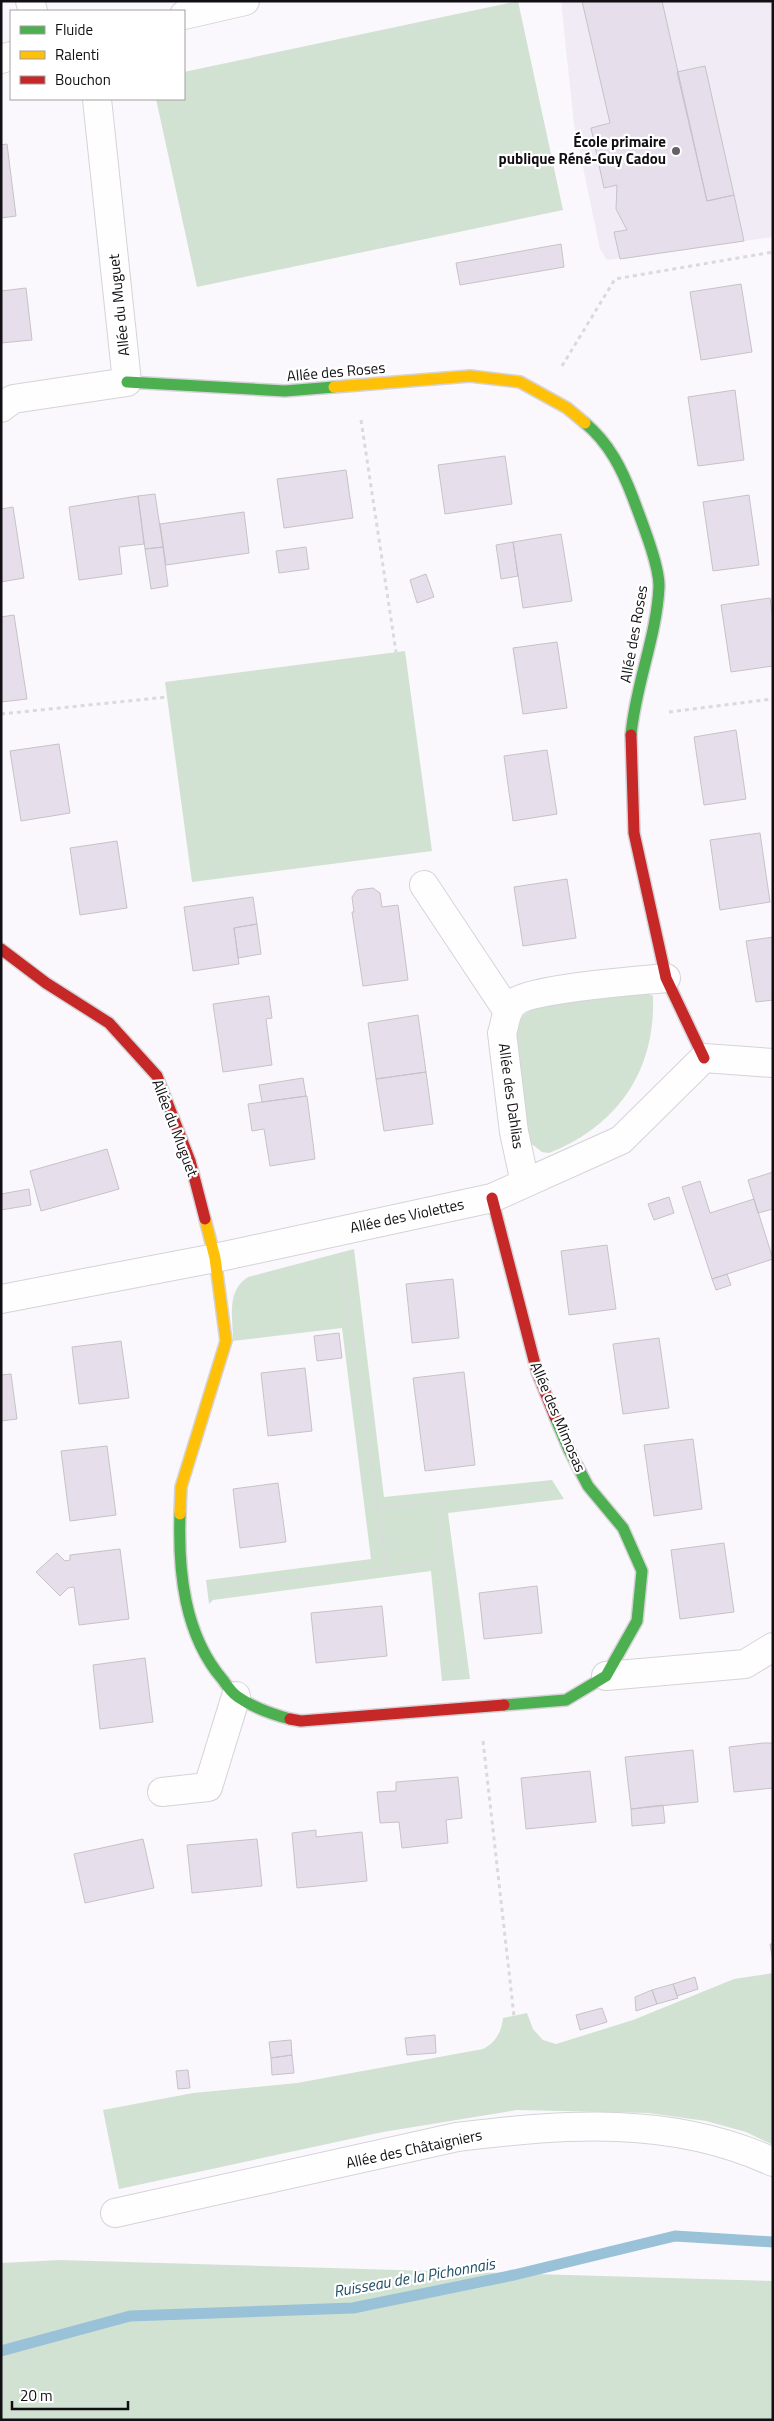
<svg xmlns="http://www.w3.org/2000/svg" width="774" height="2421" viewBox="0 0 774 2421" font-family="'Titillium Web',sans-serif">
<style>
.built{fill:#f0ebf5}
.green{fill:#d2e2d2}
.lines{fill:none;stroke-linecap:round;stroke-linejoin:round}
.stream{stroke:#99c2d9;stroke-width:11}
.building{fill:#e6dfeb;stroke:#c5c3c7}
.street-casing{stroke:#d5d3d7;stroke-width:30}
.fast-casing{stroke:#d5d3d7;stroke-width:14}
.slow-casing{stroke:#d5d3d7;stroke-width:14}
.jam-casing{stroke:#d5d3d7;stroke-width:14}
.path{stroke:#dad9db;stroke-width:3;stroke-dasharray:4 4;stroke-linecap:butt}
.street{stroke:#fefeff;stroke-width:28}
.fast{stroke:#4caf50;stroke-width:11}
.slow{stroke:#ffc107;stroke-width:11}
.jam{stroke:#c62828;stroke-width:11}
.poi-dot{fill:#636165;stroke:#fff;stroke-width:2}
.labels{text-anchor:middle;stroke-width:4.5;stroke-linejoin:round;paint-order:stroke}
.poi-label{font-size:15px;font-weight:bold;fill:#110f13;stroke:#fff;text-anchor:end}
.street-label{font-size:15px;fill:#110f13;stroke:#fff}
.water-label{font-size:16px;font-style:italic;fill:#205066;stroke:#fff}
</style>
<rect width="100%" height="100%" fill="#faf8fc"/>
<path class="built" d="M561,1H773V237L607,260L600,249L574,124Z"/>
<path class="green" d="M518,1L563,210L197,287L156,99H184V72Z
M405,651L432,851L192,882L165,682Z
M640,990L653,996C656,1070 618,1126 549,1153L542,1152L529,1142L514,1034L521,1017L534,1007Z
M354,1249L384,1497L552,1480L564,1499L448,1513L470,1679L442,1681L431,1571L213,1600L209,1604L206,1580L371,1559L342,1328L233,1341C233,1318 226,1291 248,1277Z
M773,1973V2145L746,2132L706,2121L648,2113L517,2110L383,2132L119,2189L103,2110L193,2093L297,2083L483,2049C496,2042 501,2033 503,2018L527,2013L533,2029L543,2040L556,2044L633,2020L734,1979Z
M60,2260L773,2281V2420H1V2263Z"/>
<g class="lines">
<path class="stream" d="M1,2351L130,2316L353,2308L514,2275L675,2236L773,2242"/>
</g>
<path class="building" d="M582,1H662L707,201L734,195L744,241L620,259L614,232L627,230L616,209L617,185L604,188L591,128L610,123Z
M705,66L734,195L707,201L677,72Z
M7,144L16,216L1,218V145Z
M561,244L564,267L460,285L456,263Z
M741,284L752,352L701,360L690,292Z
M26,288L32,340L1,343V291Z
M735,390L744,460L698,466L688,397Z
M505,456L512,504L445,514L438,465Z
M346,470L353,518L284,528L277,479Z
M155,494L163,547L145,549L138,496Z
M749,495L759,565L713,571L703,502Z
M138,496L144,544L119,547L122,574L79,580L69,507Z
M13,507L24,578L1,582V509Z
M244,512L249,553L166,565L160,524Z
M561,534L572,601L523,608L513,542Z
M513,542L518,576L501,579L496,545Z
M163,547L168,586L151,589L145,549Z
M306,547L309,569L279,573L276,551Z
M426,574L434,597L417,603L410,580Z
M770,598L773,620V666L731,672L721,605Z
M14,615L27,699L1,702V617Z
M557,642L567,708L523,714L513,648Z
M736,730L746,799L704,805L694,737Z
M59,744L70,813L21,821L10,751Z
M547,750L557,814L513,821L504,756Z
M760,833L770,902L720,910L710,840Z
M117,841L127,908L80,915L70,848Z
M567,879L576,938L523,946L514,887Z
M373,888L380,893L382,907L398,905L408,980L363,986L352,912H354L352,897L357,890Z
M253,897L257,924L234,928L239,964L193,971L184,907Z
M257,924L261,954L238,958L234,928Z
M773,937V1000L756,1002L746,941Z
M269,996L272,1018L266,1019L272,1065L223,1072L213,1004Z
M418,1015L426,1072L376,1079L368,1023Z
M426,1072L433,1124L384,1131L376,1079Z
M303,1078L306,1096L262,1102L259,1085Z
M307,1096L315,1159L270,1166L264,1129L252,1131L248,1104Z
M107,1149L119,1189L41,1211L30,1171Z
M773,1172V1209L758,1213L748,1180Z
M700,1181L710,1213L754,1199L773,1259L712,1279L682,1187Z
M29,1189L31,1205L1,1210V1194Z
M669,1197L674,1213L654,1220L648,1204Z
M607,1245L616,1309L569,1315L561,1251Z
M727,1274L731,1285L716,1290L712,1279Z
M453,1279L459,1338L412,1343L406,1284Z
M339,1333L342,1358L317,1361L314,1336Z
M659,1338L669,1408L623,1414L613,1344Z
M121,1341L129,1398L79,1404L72,1347Z
M305,1368L312,1431L268,1436L261,1373Z
M464,1372L475,1465L425,1471L413,1378Z
M11,1374L17,1419L1,1421V1375Z
M693,1439L702,1509L654,1516L644,1445Z
M107,1446L116,1515L70,1521L61,1451Z
M278,1483L286,1542L240,1548L233,1489Z
M724,1543L734,1612L680,1619L671,1550Z
M120,1549L129,1619L79,1625L74,1587L68,1588L60,1596L36,1572L57,1553L65,1561L70,1560V1555Z
M537,1586L542,1633L484,1639L479,1593Z
M382,1606L387,1656L316,1663L311,1613Z
M145,1658L153,1722L100,1729L93,1665Z
M763,1743H773V1788L734,1792L729,1747Z
M693,1750L698,1802L631,1809L625,1757Z
M590,1771L596,1822L526,1829L521,1778Z
M458,1777L462,1818L446,1820L448,1843L402,1848L399,1822L380,1823L377,1792L396,1791V1782Z
M663,1805L665,1823L632,1826L631,1809Z
M316,1830V1837L362,1832L367,1881L297,1888L292,1833Z
M143,1839L154,1888L85,1903L74,1854Z
M257,1839L262,1886L192,1893L187,1845Z
M770,1944H773V1961Z
M695,1977L698,1989L677,1996L673,1984Z
M673,1984L678,1998L657,2004L652,1990Z
M652,1990L657,2004L636,2011L635,1997Z
M602,2008L607,2022L580,2030L576,2015Z
M435,2035L436,2053L407,2055L405,2038Z
M291,2040L292,2055L271,2058L269,2042Z
M292,2055L294,2073L272,2075L271,2058Z
M188,2070L190,2088L178,2089L176,2071Z"/>
<g class="lines">
<g class="street-casing">
<path id="street" d="M30,1L33,11
M184,15L245,1
M1,59L11,56
M1,408L13,399L127,382L97,99
M424,885L507,1010
M525,1183L514,1132L502,1033C506,1022 505,1010 515,1002C534,988 637,981 666,978
M1,1299L215,1258L492,1198L621,1140L704,1058L773,1063
M606,1676L745,1664L773,1647
M162,1792L208,1787L236,1696
M115,2213L457,2137C565,2124 671,2115 773,2162"/>
</g>
<g class="fast-casing">
<path id="fast" d="M127,382L285,391L334,387
M585,423C609,443 622,469 633,498C641,520 659,564 659,586C657,636 635,686 631,735
M180,1514C178,1571 184,1635 223,1680C227,1686 232,1693 238,1697C254,1708 271,1714 290,1719
M504,1705L566,1700L606,1676L637,1621L642,1571L623,1528L588,1486L569,1450L555,1417"/>
</g>
<g class="slow-casing">
<path id="slow" d="M334,387L470,376L520,382L567,408L585,423
M180,1514L181,1487L226,1341L215,1258L205,1219"/>
</g>
<g class="jam-casing">
<path id="jam" d="M631,735L634,833L666,978L704,1058
M1,949L46,983L109,1023L157,1076L190,1161L205,1219
M492,1198L537,1372L555,1417
M290,1719L301,1721L504,1705"/>
</g>
<path class="path" d="M562,366L615,279L773,252
M361,420L396,652
M669,712L773,699
M1,714L167,697
M341,1266L387,1569
M436,1502L455,1674
M377,1507L550,1490
M219,1587L442,1562
M483,1741L516,2034"/>
<use href="#street" class="street"/>
<use href="#fast" class="fast"/>
<use href="#slow" class="slow"/>
<use href="#jam" class="jam"/>
</g>
<circle class="poi-dot" cx="676" cy="151" r="5"/>
<g class="labels">
<g class="poi-label">
<text x="666" y="147">École primaire<tspan x="666" dy="17">publique Réné-Guy Cadou</tspan></text>
</g>
<g class="street-label">
<text transform="translate(119 305) rotate(-96)" y="5">Allée du Muguet</text>
<text transform="translate(336 372) rotate(-5)" y="5">Allée des Roses</text>
<text transform="translate(634 634) rotate(-80)" y="5">Allée des Roses</text>
<text transform="translate(511 1096) rotate(82)" y="5">Allée des Dahlias</text>
<text transform="translate(175 1128) rotate(69)" y="5">Allée du Muguet</text>
<text transform="translate(407 1216) rotate(-12)" y="5">Allée des Violettes</text>
<text transform="translate(558 1417) rotate(67)" y="5">Allée des Mimosas</text>
<text transform="translate(414 2149) rotate(-12)" y="5">Allée des Châtaigniers</text>
</g>
<g class="water-label">
<text transform="translate(414 2277) rotate(-10)" y="6">Ruisseau de la Pichonnais</text>
</g>
</g>
<rect width="774" height="2421" fill="none" stroke="#110f13" stroke-width="5"/>
<rect x="10" y="10" width="175" height="90" fill="#ffffff" stroke="#a09fa1"/>
<rect x="20" y="26" width="25" height="8" fill="#4caf50" stroke="#a09fa1"/>
<text x="55" y="35" font-size="15" fill="#110f13">Fluide</text>
<rect x="20" y="51" width="25" height="8" fill="#ffc107" stroke="#a09fa1"/>
<text x="55" y="60" font-size="15" fill="#110f13">Ralenti</text>
<rect x="20" y="76" width="25" height="8" fill="#c62828" stroke="#a09fa1"/>
<text x="55" y="85" font-size="15" fill="#110f13">Bouchon</text>
<path d="M12 2401v8h116v-8" fill="none" stroke="#110f13" stroke-width="2.5"/>
<text x="20" y="2401" font-size="15" fill="#110f13" stroke="#ffffff" stroke-width="4" paint-order="stroke">20 m</text>
</svg>
